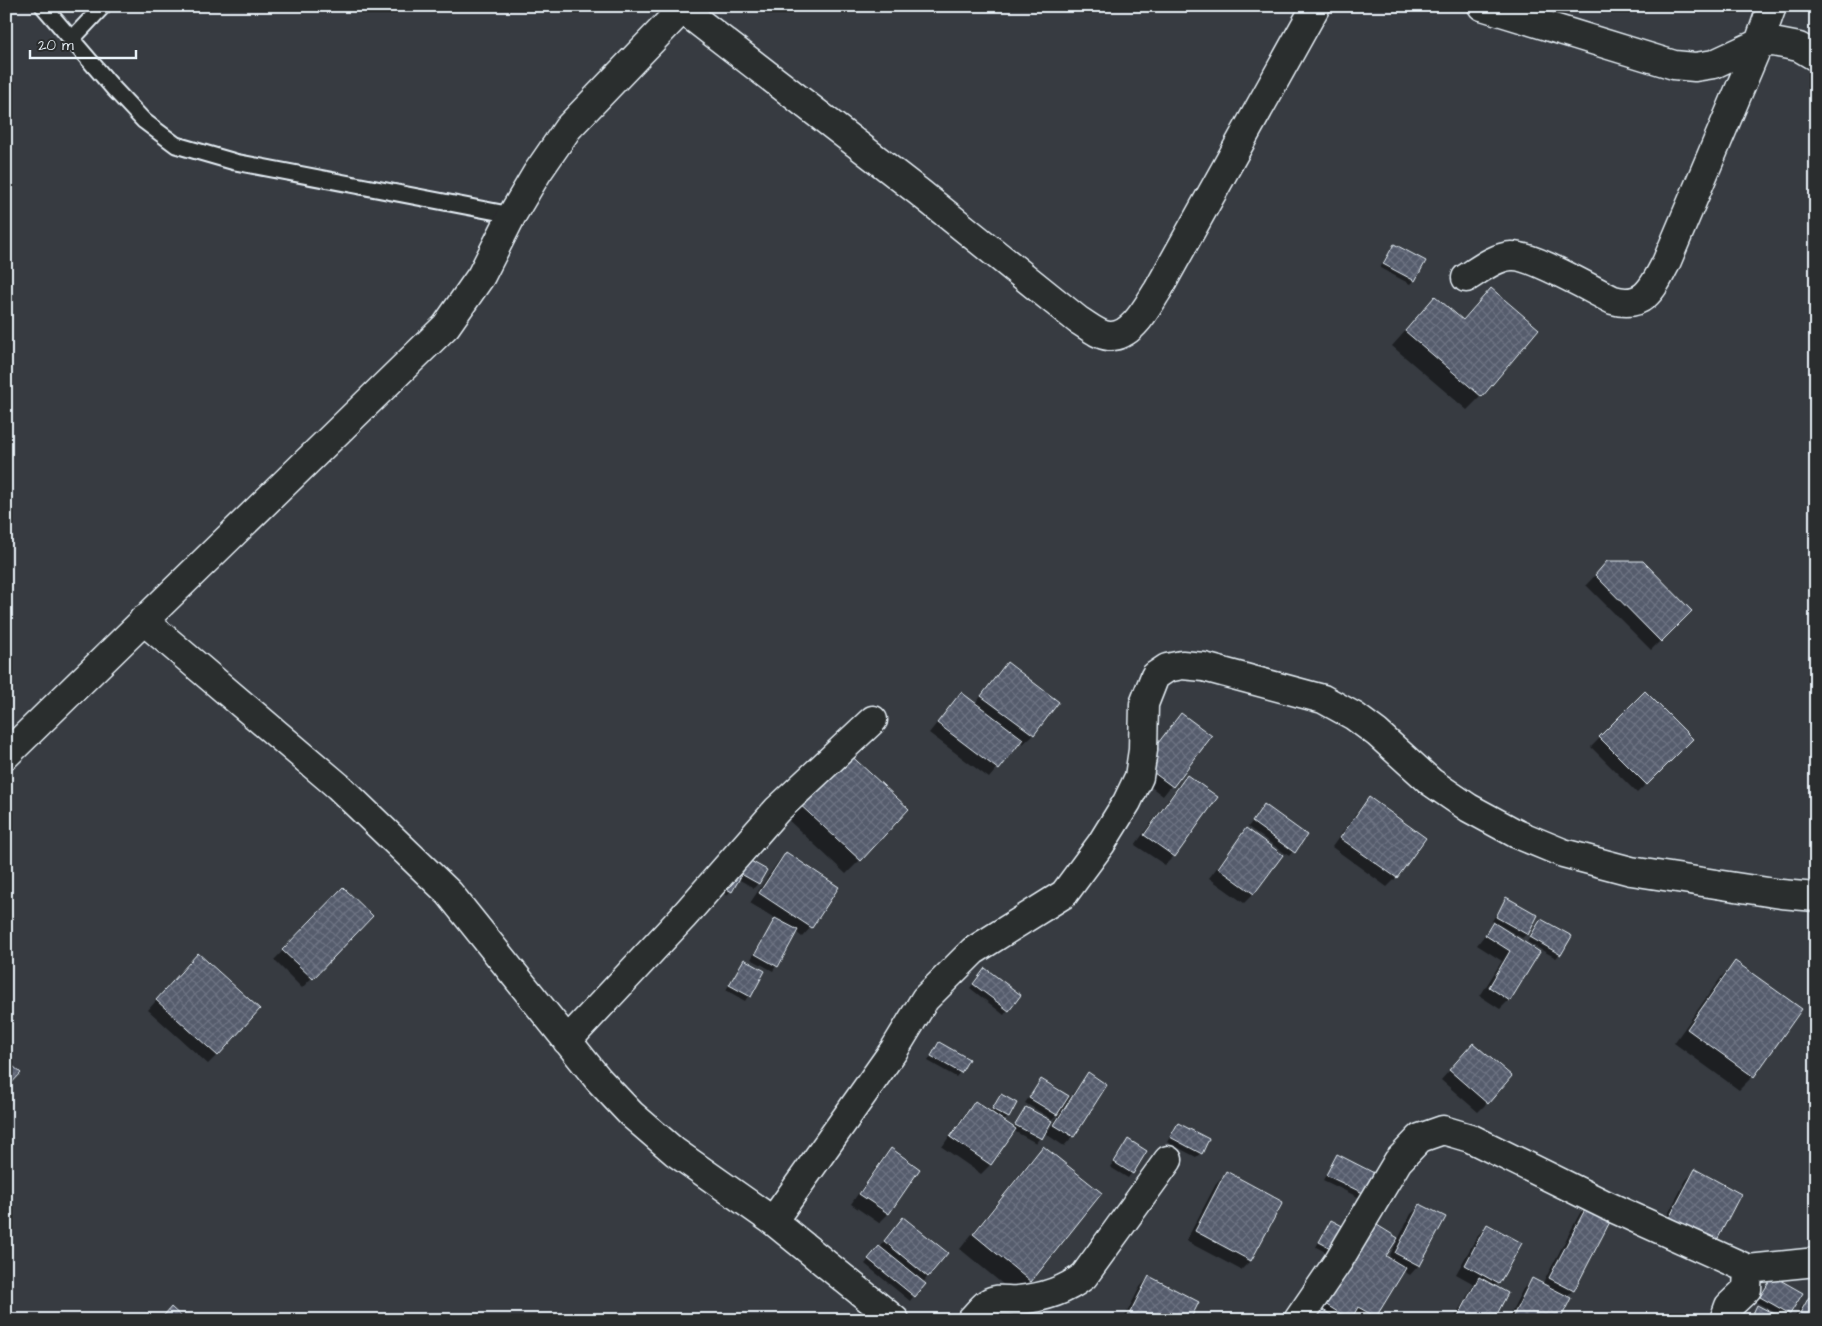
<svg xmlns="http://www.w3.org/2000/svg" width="1822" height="1326" viewBox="0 0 1822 1326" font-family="'Architects Daughter',sans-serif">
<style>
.shadow{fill:#0007}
.building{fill:url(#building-cross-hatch);stroke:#e8f1f8}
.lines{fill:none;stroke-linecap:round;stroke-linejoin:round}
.lane-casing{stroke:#e8f1f8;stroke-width:19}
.street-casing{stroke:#e8f1f8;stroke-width:31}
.lane{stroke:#2a2d2e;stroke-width:15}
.street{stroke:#2a2d2e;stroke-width:28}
</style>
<defs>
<pattern id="building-cross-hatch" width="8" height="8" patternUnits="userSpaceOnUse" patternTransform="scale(1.25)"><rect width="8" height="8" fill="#545b6c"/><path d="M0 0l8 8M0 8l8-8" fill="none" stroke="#6d7382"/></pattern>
</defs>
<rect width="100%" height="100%" fill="#373b41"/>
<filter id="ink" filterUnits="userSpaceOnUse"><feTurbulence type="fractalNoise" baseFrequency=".02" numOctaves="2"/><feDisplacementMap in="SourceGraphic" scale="10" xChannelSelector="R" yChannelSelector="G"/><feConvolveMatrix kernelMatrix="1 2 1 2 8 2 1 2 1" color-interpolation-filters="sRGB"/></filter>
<g filter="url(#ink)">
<path class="shadow" d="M1394,245L1414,280L1410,284L1380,268Z
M1491,290L1481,396L1467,410L1392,346L1435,298L1462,321Z
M1608,562L1690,611L1651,650L1586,585Z
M1007,664L1057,702L1033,735L1023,744L1020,741L989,778L929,733L961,693L975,704Z
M1645,693L1691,739L1637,793L1591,747Z
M1182,714L1210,736L1163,796L1134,774Z
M845,752L860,860L846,874L784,816Z
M1187,777L1174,856L1165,865L1135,845L1178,786Z
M1369,798L1424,838L1396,878L1387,887L1332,847L1360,808Z
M1264,806L1306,835L1289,856L1248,827Z
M1246,830L1253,894L1244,903L1209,878Z
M786,853L811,927L802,937L796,932L773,971L751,959L776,919L750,903L777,863Z
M745,865L758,883L754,888L738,879L727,896L704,883L739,876Z
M343,889L371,916L302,988L274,960Z
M1506,899L1527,934L1522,938L1499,925L1498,927L1539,953L1509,1000L1500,1009L1480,996L1502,961L1477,945L1494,923L1492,921Z
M1541,920L1560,954L1556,958L1527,942Z
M744,960L764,971L745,1001L726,990Z
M1736,962L1753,1076L1739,1090L1674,1043L1722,976Z
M189,963L217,1055L208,1064L148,1010Z
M981,974L1019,995L1004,1015L970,988Z
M939,1044L960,1072L956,1077L928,1061Z
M1464,1054L1487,1103L1478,1112L1441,1080Z
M1088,1074L1105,1085L1073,1136L1064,1146L1046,1134L1060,1112L1052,1119L1025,1103L1041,1080L1069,1098Z
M1001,1095L1008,1117L1003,1122L1013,1128L1026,1108L1050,1122L1036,1143L1014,1131L990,1165L981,1174L942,1147L966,1112L975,1102L990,1112Z
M1178,1124L1201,1153L1196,1157L1167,1142Z
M1129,1141L1146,1152L1128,1178L1110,1167Z
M1043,1148L1030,1281L1016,1295L960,1249L1029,1162Z
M891,1150L919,1170L888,1214L879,1223L851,1204L882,1159Z
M1337,1156L1380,1177L1366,1201L1323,1180Z
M1695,1171L1740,1195L1660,1229L1686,1180Z
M1226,1173L1250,1261L1241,1270L1186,1241L1217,1182Z
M1590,1203L1573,1290L1566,1297L1559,1320H1507L1523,1289L1532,1280L1542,1285L1580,1213Z
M1421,1205L1419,1265L1410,1275L1403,1271L1371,1320H1355L1351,1317L1349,1320H1305L1385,1256L1388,1259L1411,1214Z
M903,1219L928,1276L910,1301L865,1264Z
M1331,1221L1335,1257L1316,1247Z
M1487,1226L1520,1244L1495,1287L1492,1320H1453L1474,1284L1456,1274L1478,1235Z
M1149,1277L1188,1320H1123L1140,1287Z
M1773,1277L1789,1313L1785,1318L1756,1302Z
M1809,1298L1816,1320H1793L1800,1308Z"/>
<path class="building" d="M1394,244L1426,261L1415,281L1383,264Z
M1491,288L1539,329L1482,397L1405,331L1435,296L1463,320Z
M1607,561H1643L1692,611L1661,642L1595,575Z
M1007,662L1059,702L1034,735L981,696Z
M1645,691L1693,739L1647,785L1599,737Z
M961,692L1023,739L999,770L937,723Z
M1181,713L1212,736L1173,787L1142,764Z
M845,750L909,809L861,861L797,802Z
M1187,775L1218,797L1175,857L1144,835Z
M1369,797L1426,838L1397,878L1340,838Z
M1264,804L1307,835L1295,853L1252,822Z
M1246,828L1283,855L1254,894L1218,868Z
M786,852L839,887L812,928L759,893Z
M749,860L767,870L759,884L741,874Z
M716,862L741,876L732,892L707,878Z
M343,887L373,916L313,979L282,950Z
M1506,897L1538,915L1528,935L1496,917Z
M775,918L798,930L778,967L755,954Z
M1541,919L1572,936L1561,955L1530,937Z
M1493,922L1540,952L1510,1001L1489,987L1510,951L1485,935Z
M198,953L260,1009L218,1056L156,1000Z
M744,959L765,971L751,997L729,985Z
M1735,961L1802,1009L1754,1077L1687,1029Z
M985,968L1021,995L1009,1011L973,984Z
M939,1042L969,1059L961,1073L931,1056Z
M1473,1043L1512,1076L1488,1104L1449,1070Z
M6,1060L21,1073L6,1089Z
M1088,1072L1107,1085L1074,1137L1054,1125Z
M1041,1079L1069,1096L1057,1115L1029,1098Z
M1001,1094L1017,1103L1009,1118L992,1109Z
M975,1101L1016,1129L991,1165L950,1137Z
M1026,1107L1052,1121L1042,1139L1015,1125Z
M1178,1123L1209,1139L1202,1154L1170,1137Z
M1128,1139L1147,1151L1133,1174L1114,1162Z
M1043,1146L1102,1193L1031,1282L973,1234Z
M891,1148L920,1169L889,1214L859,1194Z
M1337,1154L1382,1177L1371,1197L1326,1175Z
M1695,1169L1741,1194L1715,1244L1668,1220Z
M1226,1171L1283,1202L1251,1261L1195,1231Z
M1589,1202L1614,1214L1574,1291L1549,1278Z
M1420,1204L1446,1217L1420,1266L1395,1253Z
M903,1217L948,1253L928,1277L884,1241Z
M1331,1220L1352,1231L1340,1253L1319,1242Z
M1369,1220L1398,1238L1386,1256L1406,1268L1376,1317L1358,1307L1351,1320L1320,1301Z
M1487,1224L1522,1243L1499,1284L1465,1265Z
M879,1246L926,1284L915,1297L868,1259Z
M1149,1276L1199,1302L1190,1320H1126Z
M1773,1276L1803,1293L1790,1314L1760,1297Z
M1479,1277L1508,1293L1494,1320H1464L1458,1317Z
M1532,1278L1571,1298L1560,1320H1511Z
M1809,1297L1816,1301V1320H1796Z
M1757,1305L1778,1316L1777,1320H1750Z
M1316,1306L1340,1320H1308Z
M171,1307L185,1320H160Z"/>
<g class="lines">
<g class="lane-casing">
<path id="lane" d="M43,6L114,89L144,121L176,145L235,162L512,215
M72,39L103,6"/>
</g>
<g class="street-casing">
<path id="street" d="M1482,6L1674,65L1695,67L1714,64L1759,43L1773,42L1799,47L1816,57
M682,9L919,192L1078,320C1088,326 1098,335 1109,336C1132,338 1148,305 1158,290L1316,6
M1466,278C1479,270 1495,257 1511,256C1531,254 1592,290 1613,300C1644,309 1653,288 1666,263L1759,43L1772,6
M143,620L338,786L449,893L598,1079L631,1114L675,1152L773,1221L895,1320
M6,755L446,326L481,276L512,215L537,173L568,128L685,6
M567,1041L683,917L777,810L873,720
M773,1221L894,1050L925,999L973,951L1064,894L1101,844L1127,802L1139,777L1143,750L1144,704L1155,676L1167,668L1182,665L1204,667L1323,699L1354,716L1377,733L1431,782L1469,808L1517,834L1563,853L1631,871L1781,894L1816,897
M971,1320C976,1315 982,1307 988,1303C998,1297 1007,1301 1018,1300C1042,1298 1065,1291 1084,1276L1168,1160
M1298,1320L1339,1260L1398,1161L1420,1138L1443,1130L1470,1138L1606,1205L1748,1269
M1724,1320L1729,1306L1747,1289L1748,1269L1816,1262"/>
</g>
<use href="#lane" class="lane"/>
<use href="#street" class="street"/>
</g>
</g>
<rect width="1822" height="1326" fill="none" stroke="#2a2d2e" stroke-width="25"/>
<rect x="12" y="12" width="1797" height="1301" fill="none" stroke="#e8f1f8" stroke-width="2" filter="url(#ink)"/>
<path d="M30 50v8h106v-8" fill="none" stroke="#e8f1f8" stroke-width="2.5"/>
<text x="38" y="50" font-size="15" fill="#e8f1f8" stroke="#2a2d2e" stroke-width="4" paint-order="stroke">20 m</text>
</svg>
